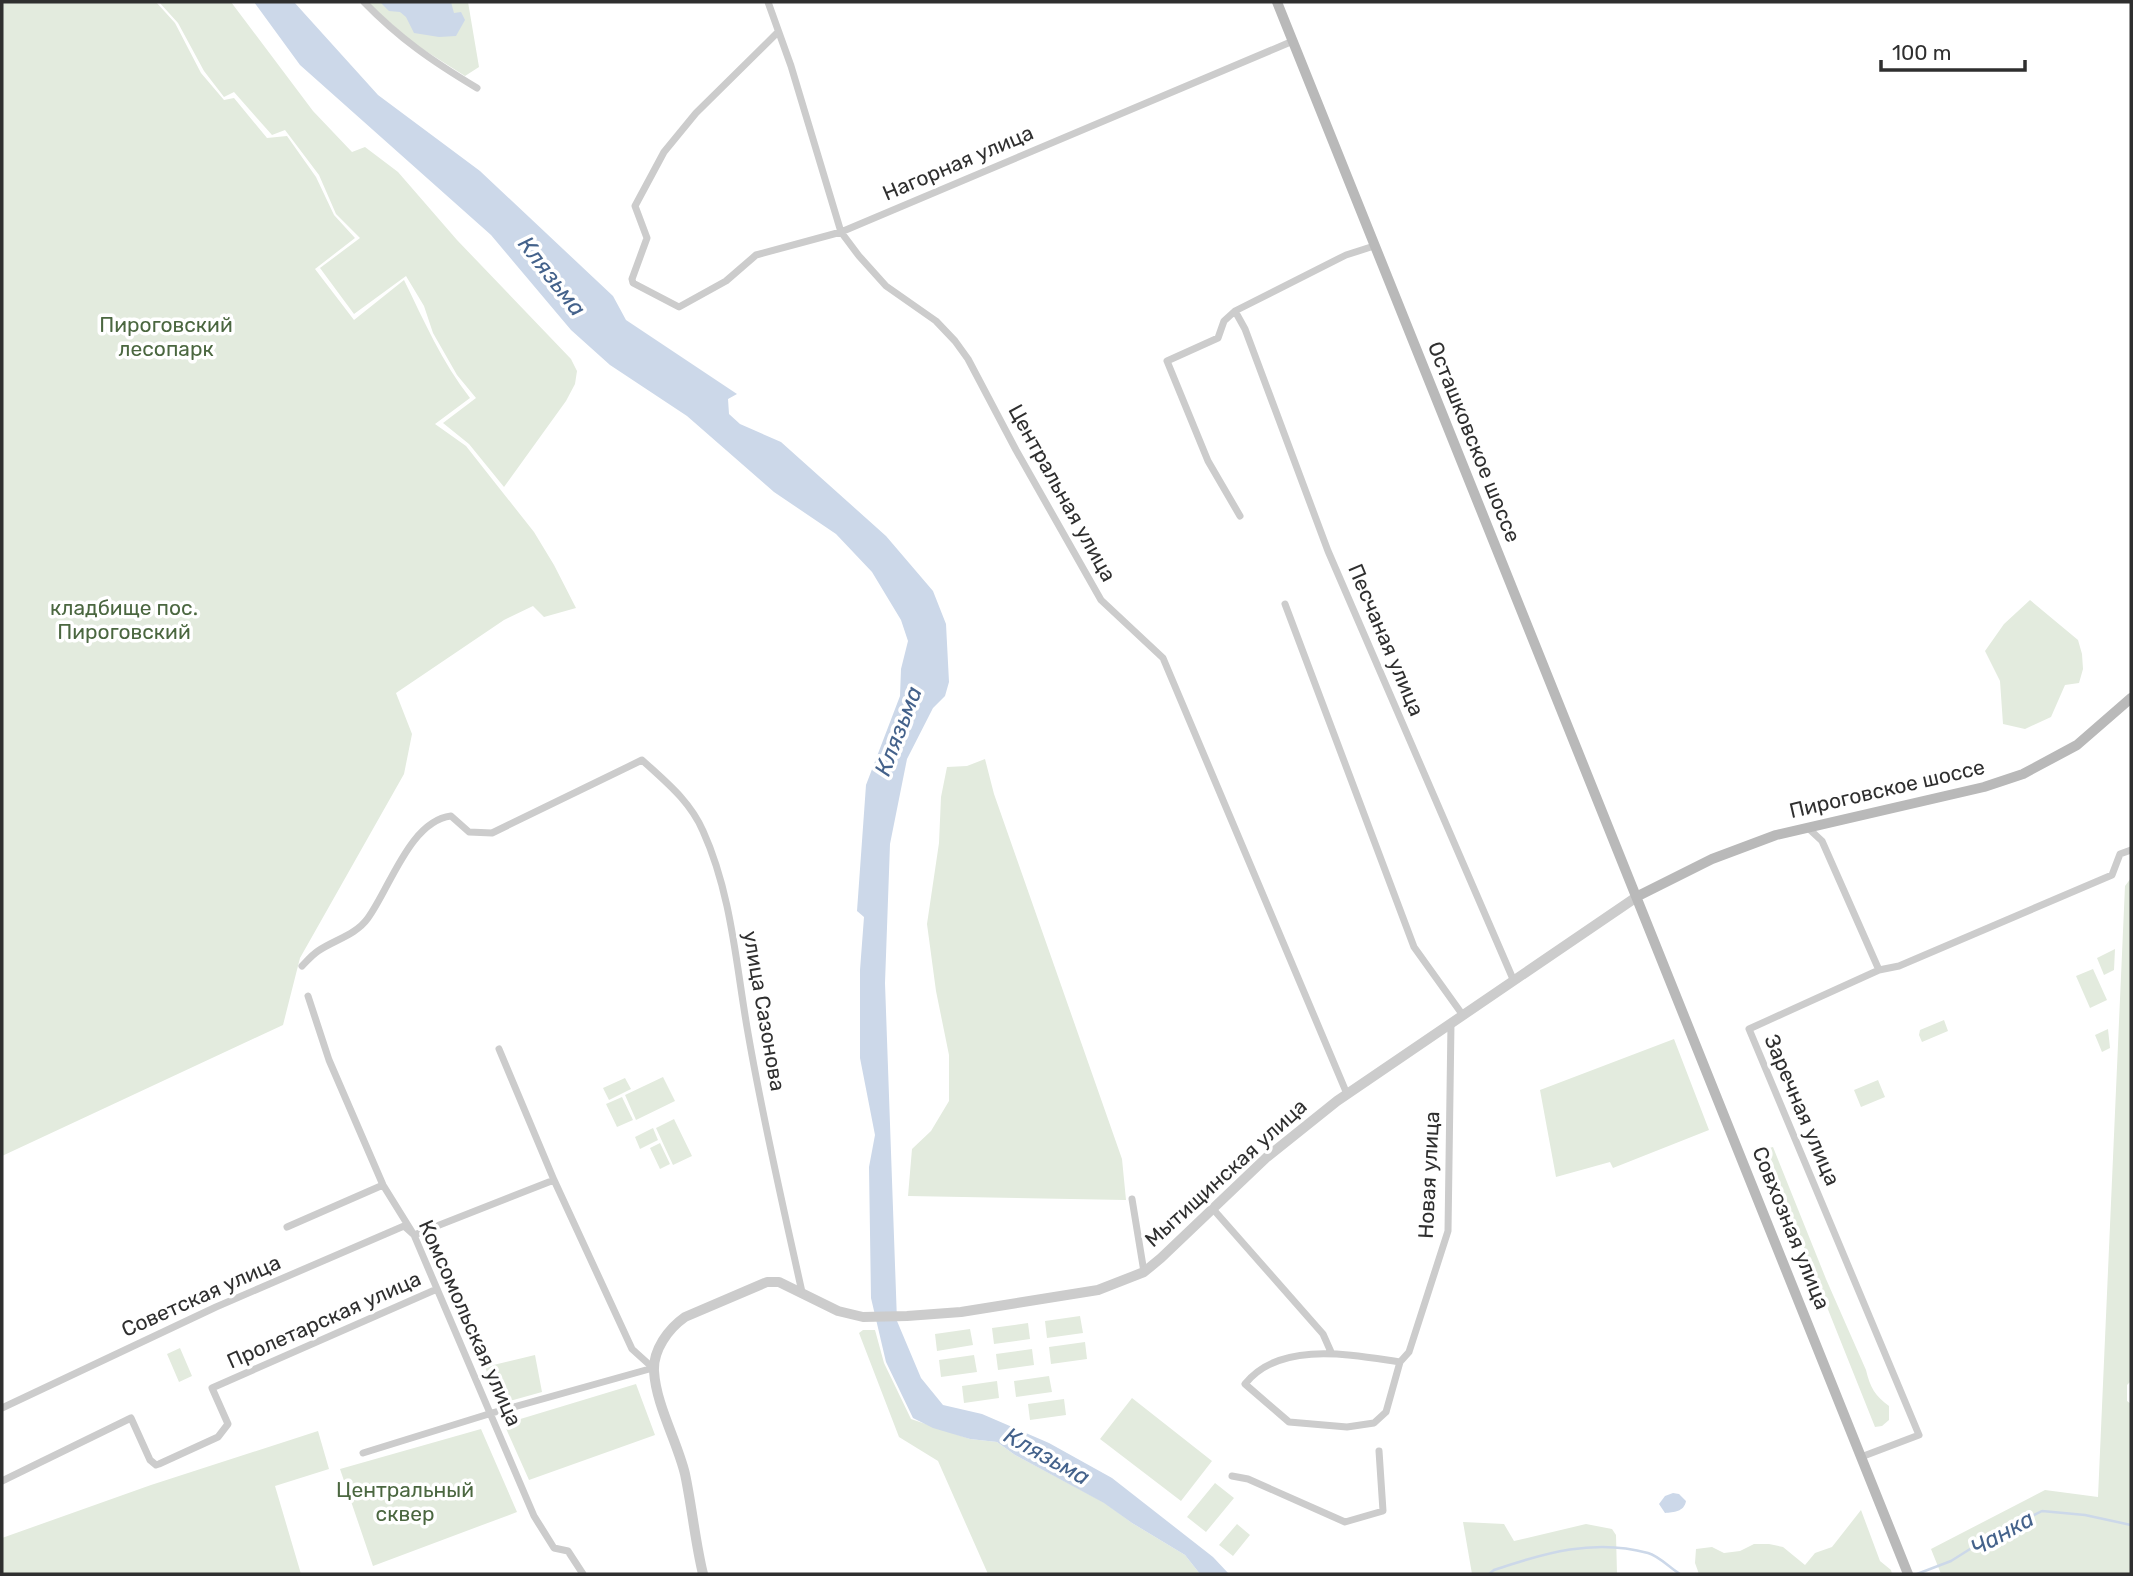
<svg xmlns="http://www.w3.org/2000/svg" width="2133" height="1576" viewBox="0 0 2133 1576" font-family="Rubik,sans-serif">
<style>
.green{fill:#e3ebde}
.water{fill:#ccd8e9}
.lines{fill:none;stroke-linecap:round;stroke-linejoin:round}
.stream{stroke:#ccd8e9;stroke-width:2.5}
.minor{stroke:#ccc;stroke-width:7}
.tertiary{stroke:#ccc;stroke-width:10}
.secondary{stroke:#b9b9b9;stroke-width:10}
.labels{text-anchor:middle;stroke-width:7;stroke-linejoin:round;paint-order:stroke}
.street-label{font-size:21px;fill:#2f2f2f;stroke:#fff}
.park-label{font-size:21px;fill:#4b6740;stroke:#fff}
.water-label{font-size:23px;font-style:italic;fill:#44628b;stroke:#fff}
</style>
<rect width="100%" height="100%" fill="#fff"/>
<path class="green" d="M2,2H156L175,23L201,73L224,100L234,98L267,138L287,136L316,177L334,215L355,238L315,269L354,320L404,280C424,321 442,362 470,398L435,424L466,446L534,532L554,565L576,608L544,617L533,606L504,620L396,693L412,734L404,774L300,958L283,1025L2,1156Z
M159,2H231L313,111L352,152L365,147L398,172L457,240L571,359L577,371L575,384L566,401L504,487L469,444L443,423L476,398L457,375L433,333L424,306L406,276L354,314L320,268L360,238L336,214L319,175L285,130L272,135L234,92L224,97L204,71L178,23Z
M367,2H468L479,67L465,76L413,43Z
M2030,600L2078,640L2082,654L2083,669L2079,683L2065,685L2051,717L2025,729L2003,724L2000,681L1985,651L2004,624Z
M985,759L994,794L1122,1159L1126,1200L908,1196L912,1149L931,1131L949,1101V1055L936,991L927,924L939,843L941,797L947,767L967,766Z
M2131,878V1381L2127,1385V1401L2131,1404V1574H1941L1931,1549L2045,1490L2098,1497L2125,886Z
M2115,949L2114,970L2104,975L2097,958Z
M2093,969L2107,1000L2090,1008L2076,976Z
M1944,1020L1948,1031L1922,1042L1919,1035L1920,1030Z
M2108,1029L2110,1048L2102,1052L2095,1035Z
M1674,1039L1709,1130L1613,1168L1610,1162L1556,1177L1540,1090Z
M663,1077L675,1101L636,1120L625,1095Z
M625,1078L631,1089L609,1100L603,1088Z
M1878,1080L1885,1097L1861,1107L1854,1090Z
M622,1097L633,1120L617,1127L606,1104Z
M674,1119L692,1156L673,1165L656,1128Z
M653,1128L658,1140L640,1149L635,1137Z
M660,1143L670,1164L660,1169L650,1148Z
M1773,1147L1826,1279L1866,1370C1870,1387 1875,1396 1889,1406V1420L1882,1426L1875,1427L1815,1277L1769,1154V1148Z
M1080,1316L1083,1333L1047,1338L1045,1321Z
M1028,1323L1030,1339L994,1344L992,1328Z
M970,1329L973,1345L937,1351L935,1334Z
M863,1330H875L884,1363L911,1419L970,1439L997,1442L1015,1455L1105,1503L1132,1523L1185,1555L1200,1574H988L938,1461L899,1437L859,1333Z
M1085,1342L1087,1359L1051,1364L1049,1347Z
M180,1348L192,1376L179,1382L167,1354Z
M1032,1349L1034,1365L998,1370L996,1354Z
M535,1355L542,1392L499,1404L485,1367Z
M974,1355L977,1372L941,1377L939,1360Z
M1049,1376L1052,1392L1016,1397L1014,1381Z
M997,1381L999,1398L964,1403L962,1386Z
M636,1384L655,1435L529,1480L504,1424Z
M1132,1398L1212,1461L1181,1501L1100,1439Z
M1064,1399L1066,1415L1030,1420L1028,1404Z
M481,1429L517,1512L373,1566L340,1469Z
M318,1431L329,1469L275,1486L301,1574H2V1538L151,1485Z
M1215,1483L1234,1498L1206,1532L1187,1517Z
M1861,1510L1880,1561L1891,1570L1892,1574H1699L1695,1563L1696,1549L1712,1547L1724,1553L1740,1551L1754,1544H1769L1783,1547L1805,1565L1815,1553L1832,1547Z
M1463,1522L1504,1524L1514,1541L1586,1524L1612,1529L1616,1535L1617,1574H1472Z
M1237,1524L1250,1535L1233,1556L1219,1545Z"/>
<path class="water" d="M254,2H294L378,95L480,171L613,296L626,320L737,394L728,399L729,414L740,424L781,442L886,536L933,591L946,624L949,682L945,696L933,708L907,759L890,844L885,983L897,1321L921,1378L943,1405L982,1414L1049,1443L1112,1478L1213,1557L1229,1574H1200L1185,1555L1132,1523L1104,1503L1015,1455L997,1442L970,1439L933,1428L913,1418L886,1362L871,1298L869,1167L875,1135L860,1058V970L864,917L857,911L866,785L900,696L901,669L908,641L901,620L872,572L836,534L774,492L687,416L610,365L571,330L491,235L300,65Z
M380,2H451L454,13L461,12L465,20L456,36L439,37L414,33L406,17L400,12L389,11Z
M1673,1493L1679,1494L1686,1501C1684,1512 1674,1512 1665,1513L1659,1504L1665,1496Z"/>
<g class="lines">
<path class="stream" d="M1489,1574L1494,1570C1544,1553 1595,1538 1648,1553C1659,1556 1670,1568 1680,1574
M1917,1574L1951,1561L1986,1539L2042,1511L2085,1515L2131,1525"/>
<path class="minor" d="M364,2C400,39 432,61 477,88
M768,2L791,66L841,232L859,256L886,286L936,321L955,341L968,359L1016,450L1101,600L1163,658L1347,1094
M778,32L696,113L664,152L635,206L647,238L632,279L633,283L679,307L726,281L756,255L841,232L1293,41
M1235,311L1245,329L1328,551L1513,979
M1240,516L1208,461L1167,361L1218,338L1224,321L1235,311L1346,255L1374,246
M1285,604L1414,947L1462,1014
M1808,828L1822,841L1879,970
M302,966C307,961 312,955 318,951C334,940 356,935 368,918C390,888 410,821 451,816L469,832L492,833L642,760C666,782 690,801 703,831C732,895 736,966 748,1033C763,1120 783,1206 802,1292
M308,996L329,1060L383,1185L414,1235L534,1516L554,1548L568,1551L583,1574
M499,1049L554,1180L632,1349L653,1368
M1132,1199L1144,1272
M1213,1209L1323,1334L1331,1352
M287,1227L383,1185
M1400,1362C1352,1355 1280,1340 1245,1384L1289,1422L1347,1427L1374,1423L1386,1412L1400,1362L1409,1352L1448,1231L1451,1023
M2,1408L216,1307L404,1226L414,1235L554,1180
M363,1453L492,1413L653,1368
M1861,1457L1919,1435L1749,1029L1879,970L1899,966L2112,875L2120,854L2131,850
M1232,1476L1248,1479L1345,1522L1383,1511L1379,1451
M2,1481L131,1418L150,1460L156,1465L159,1464L218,1437L228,1424L212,1388L437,1289"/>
<path class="tertiary" d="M703,1574C695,1541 692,1507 685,1474C677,1441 656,1405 654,1371C653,1350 668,1329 685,1317L767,1282H779L838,1311L863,1317L907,1316L961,1312L1098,1290L1144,1272L1161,1258L1267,1157L1337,1101L1638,896"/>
<path class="secondary" d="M1277,2L1908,1574
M1638,896L1712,859L1776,835L1984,787L2023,774L2077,745L2131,698"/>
</g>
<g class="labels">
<g class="street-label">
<text transform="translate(958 163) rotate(-23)" y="7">Нагорная улица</text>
<text transform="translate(1474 442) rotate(68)" y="7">Осташковское шоссе</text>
<text transform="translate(1062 493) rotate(61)" y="7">Центральная улица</text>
<text transform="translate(1386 640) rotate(67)" y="7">Песчаная улица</text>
<text transform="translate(1887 789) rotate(-13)" y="7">Пироговское шоссе</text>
<text transform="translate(764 1011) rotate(80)" y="7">улица Сазонова</text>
<text transform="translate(1802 1110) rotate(67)" y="7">Заречная улица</text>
<text transform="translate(1226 1173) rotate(-42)" y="7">Мытищинская улица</text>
<text transform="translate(1429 1175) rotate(-87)" y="7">Новая улица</text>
<text transform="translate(1791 1228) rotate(68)" y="7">Совхозная улица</text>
<text transform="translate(201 1296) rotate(-24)" y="7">Советская улица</text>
<text transform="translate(324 1320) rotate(-24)" y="7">Пролетарская улица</text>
<text transform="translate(470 1323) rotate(66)" y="7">Комсомольская улица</text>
</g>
<g class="park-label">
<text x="166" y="332">Пироговский<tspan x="166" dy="24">лесопарк</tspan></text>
<text x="124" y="615">кладбище пос.<tspan x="124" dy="24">Пироговский</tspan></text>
<text x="405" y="1497">Центральный<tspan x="405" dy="24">сквер</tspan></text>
</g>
<g class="water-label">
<text transform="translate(552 276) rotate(52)" y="8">Клязьма</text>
<text transform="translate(898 731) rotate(-69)" y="8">Клязьма</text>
<text transform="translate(1047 1456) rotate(29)" y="8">Клязьма</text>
<text transform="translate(2002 1533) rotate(-29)" y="8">Чанка</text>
</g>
</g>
<rect width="2133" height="1576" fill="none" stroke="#2f2f2f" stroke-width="7"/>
<path d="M1881 60v10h144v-10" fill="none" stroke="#2f2f2f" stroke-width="3.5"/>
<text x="1892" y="60" font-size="21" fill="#2f2f2f" stroke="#ffffff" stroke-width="5" paint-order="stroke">100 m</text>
</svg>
